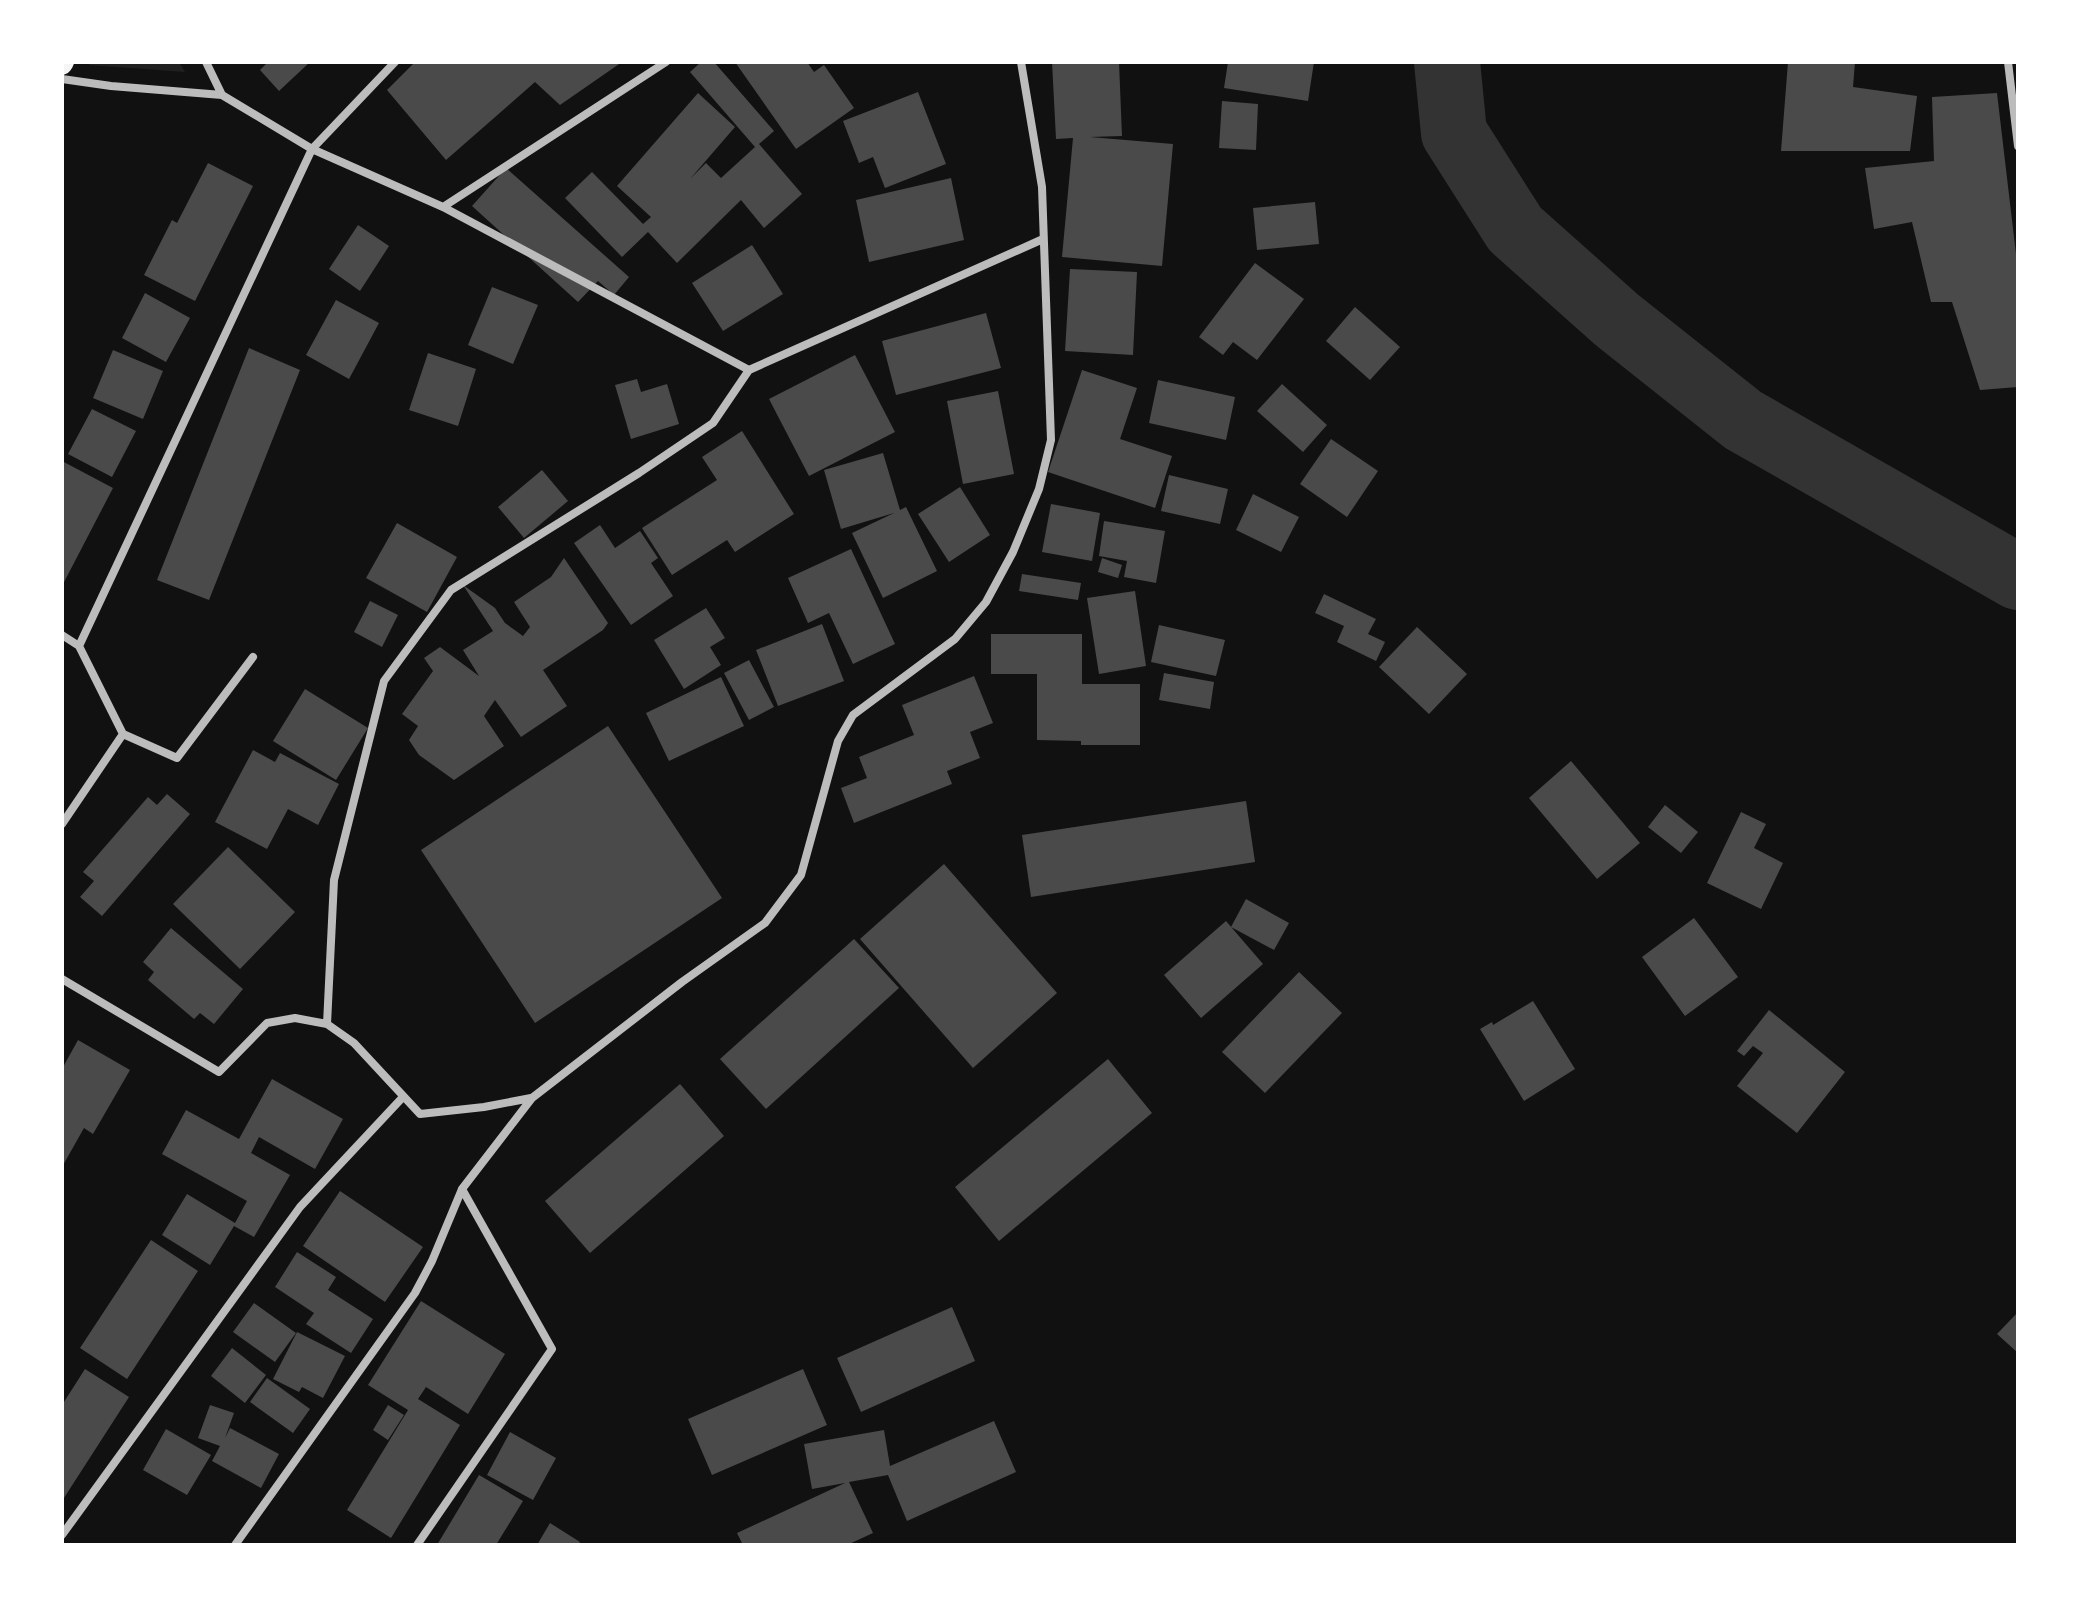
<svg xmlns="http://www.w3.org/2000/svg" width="2080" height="1607" viewBox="0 0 2080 1607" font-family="Overpass,sans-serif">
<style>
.green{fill:#202020}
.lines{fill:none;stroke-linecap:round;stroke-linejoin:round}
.river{stroke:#333;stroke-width:66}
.building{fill:#4a4a4a}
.minor{stroke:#bcbcbc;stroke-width:8}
.primary{stroke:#f5f5f5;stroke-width:20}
</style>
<rect width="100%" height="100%" fill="#111"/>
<path class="green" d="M91,62H179L185,72L89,65Z"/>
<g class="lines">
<path class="river" d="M1447,62L1454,133L1515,229L1617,320L1743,420L2018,577"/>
</g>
<path class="building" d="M268,62H310L279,91L260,70Z
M415,62H622L560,105L535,82L446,160L387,90Z
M701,62H714L774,131L759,144L802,194L764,228L741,200L677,263L648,232L622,257L565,198L592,172L643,224L651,217L617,186L698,93L735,127L690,179L706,163L721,178L755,147L690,72Z
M735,62H807L814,72L824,65L854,108L796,149Z
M1052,62H1119L1122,136L1090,137L1173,144L1162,266L1062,257L1073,138L1056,139Z
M1228,62H1314L1308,101L1224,88Z
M1788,62H1855L1853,87L1917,96L1910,151H1781Z
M918,92L946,164L885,188L873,157L859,163L843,121Z
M1997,93L2018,271V387L1980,390L1952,302H1931L1912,222L1874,229L1865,168L1934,161L1932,97Z
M1222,101L1258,104L1256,150L1219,148Z
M208,163L253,186L195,301L144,275L172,220L177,223Z
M506,168L629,277L614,295L598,281L578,302L472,206Z
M951,178L964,240L869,262L856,200Z
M1315,202L1319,244L1257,250L1253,208Z
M358,225L389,246L360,291L329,269Z
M752,245L783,294L723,331L692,283Z
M1255,263L1304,299L1257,360L1233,342L1223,355L1199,337Z
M1070,269L1137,272L1133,355L1065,351Z
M492,287L538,305L513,364L468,345Z
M145,293L190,318L166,362L122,338Z
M336,300L379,323L349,379L306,355Z
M1355,307L1400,347L1370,380L1326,341Z
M986,313L1001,368L896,395L882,341Z
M249,348L300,370L209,600L157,580Z
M113,350L163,371L143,419L93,398Z
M428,353L476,369L458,426L409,410Z
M855,355L895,432L809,476L769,399Z
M1082,370L1137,388L1120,439L1172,456L1155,508L1048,472Z
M637,379L641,392L667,384L679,424L631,439L615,385Z
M1158,380L1235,397L1226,440L1149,423Z
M1282,384L1327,425L1303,452L1257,411Z
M998,391L1014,474L963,484L947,401Z
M92,409L136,431L112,477L68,454Z
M742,431L794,514L735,552L727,540L672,575L642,528L717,480L702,457Z
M1331,439L1378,471L1347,517L1300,484Z
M883,453L900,510L906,507L937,571L883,598L852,533L894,513L841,529L824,470Z
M62,461L113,488L62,586Z
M542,470L568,501L524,538L498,507Z
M1169,475L1228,489L1220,524L1161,511Z
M960,487L990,535L949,562L918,514Z
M1253,494L1299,517L1281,552L1236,530Z
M1051,504L1100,513L1092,561L1042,552Z
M1104,521L1165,531L1156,583L1124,577L1127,561L1099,556Z
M397,523L457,557L427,612L366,578Z
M600,525L615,548L640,531L658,558L651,563L673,596L631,625L574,543Z
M851,549L895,644L853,664L829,613L808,623L788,578Z
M564,558L608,623L603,630L543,670L567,706L521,737L495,700L484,716L504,746L454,780L419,755L409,740L418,726L402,714L433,671L424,658L440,647L479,676L463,650L493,631L463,585L495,608L505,623L523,636L530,627L514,602L551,577Z
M1102,558L1122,565L1118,578L1098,572Z
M1022,574L1081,583L1078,600L1019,591Z
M1135,591L1146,666L1099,674L1087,598Z
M1324,594L1376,619L1368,634L1385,642L1376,661L1337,642L1344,626L1315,613Z
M370,601L398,615L382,647L354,632Z
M706,608L725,638L710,647L721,665L684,689L654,640Z
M822,624L844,681L778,706L756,650Z
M1159,625L1225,640L1216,676L1151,662Z
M1417,627L1467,674L1429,714L1379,667Z
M991,634H1082V684H1140V745H1081V741L1037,740V674H991Z
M749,660L774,707L749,720L724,673Z
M1164,673L1214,682L1210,709L1159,700Z
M974,676L993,723L970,732L980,758L947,771L952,784L854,823L841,788L867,778L859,757L914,735L902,705Z
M721,677L744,726L669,761L646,713Z
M305,689L368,728L336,780L273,741Z
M608,726L722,898L535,1023L421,850Z
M253,750L275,762L280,753L339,784L318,825L288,809L267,849L215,822Z
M1571,761L1640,843L1597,879L1529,798Z
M167,794L190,814L102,916L80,897L94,881L83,872L148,797L157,805Z
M1246,801L1255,862L1031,897L1022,835Z
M1665,805L1698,832L1681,853L1648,827Z
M1741,812L1766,824L1754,848L1783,863L1761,909L1707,883Z
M228,847L295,912L240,969L173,904Z
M944,864L1057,993L973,1068L860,939Z
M1246,899L1289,923L1274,950L1231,927Z
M1694,918L1738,977L1685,1016L1642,957Z
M1226,921L1263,964L1201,1018L1164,975Z
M171,928L243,989L214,1024L200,1013L194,1019L148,980L154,972L143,962Z
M854,939L899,988L766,1109L720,1059Z
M1299,972L1342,1013L1265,1093L1222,1052Z
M1533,1001L1575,1069L1524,1101L1480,1029L1492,1022L1493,1025Z
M1769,1010L1845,1072L1797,1133L1737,1086L1763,1053L1753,1046L1744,1056L1737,1051Z
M78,1040L130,1070L93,1134L84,1128L62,1167V1069Z
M1108,1059L1152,1113L999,1241L955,1187Z
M272,1079L343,1119L315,1169L259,1137L251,1153L290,1175L254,1237L234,1226L210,1265L162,1235L187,1194L235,1223L247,1201L162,1154L186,1110L239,1139Z
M680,1084L724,1136L590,1253L545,1201Z
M340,1191L423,1247L385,1302L303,1246Z
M151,1240L198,1271L127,1379L80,1348Z
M297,1252L336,1277L328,1290L373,1319L351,1353L306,1324L314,1313L275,1287Z
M421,1301L505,1354L468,1414L426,1387L418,1399L460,1425L391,1538L347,1510L408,1410L368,1385Z
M254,1303L296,1333L275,1362L233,1332Z
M952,1307L975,1361L861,1412L837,1358Z
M2018,1312V1353L1997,1334Z
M297,1332L345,1356L323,1398L302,1387L299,1392L273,1379Z
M232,1348L266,1375L245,1403L211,1376Z
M85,1369L129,1397L62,1501V1405Z
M803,1369L827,1425L712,1475L688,1419Z
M267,1378L310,1409L293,1433L250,1402Z
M210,1405L234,1413L225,1438L230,1428L279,1454L261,1488L212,1461L220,1446L198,1438Z
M388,1405L404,1415L388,1440L373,1430Z
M994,1421L1016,1472L907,1521L888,1475L849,1482L873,1533L847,1545H743L737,1533L845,1483L812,1489L804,1444L884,1430L890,1466Z
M166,1429L211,1455L187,1495L143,1470Z
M510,1432L556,1458L533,1500L487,1475Z
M479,1475L523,1501L496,1545H437Z
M550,1523L580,1542L578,1545H537Z"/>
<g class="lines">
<path class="minor" d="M206,62L222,95
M2008,62L2018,146
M62,79L111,86L222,95L312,149L443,207L749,370
M443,207L666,62
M62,635L79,646L123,734L177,758L253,657
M79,646L312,149L395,62
M62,824L123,734
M62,979L219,1072L267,1023L295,1018L327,1024L354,1043L420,1114L484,1107L531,1098
M327,1024L334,880L384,681L451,590L639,473L713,423L749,370L1043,239
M62,1535L300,1207L402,1098
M235,1545L415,1293L432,1261L462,1189L532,1098L682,982L765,923L801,875L838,741L853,715L955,639L986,602L1013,552L1039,489L1051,440L1042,187L1021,62
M417,1545L552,1349L462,1189"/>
<path class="primary" d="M62,65L64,62"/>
</g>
<rect width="2080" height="1607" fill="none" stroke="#ffffff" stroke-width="128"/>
</svg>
